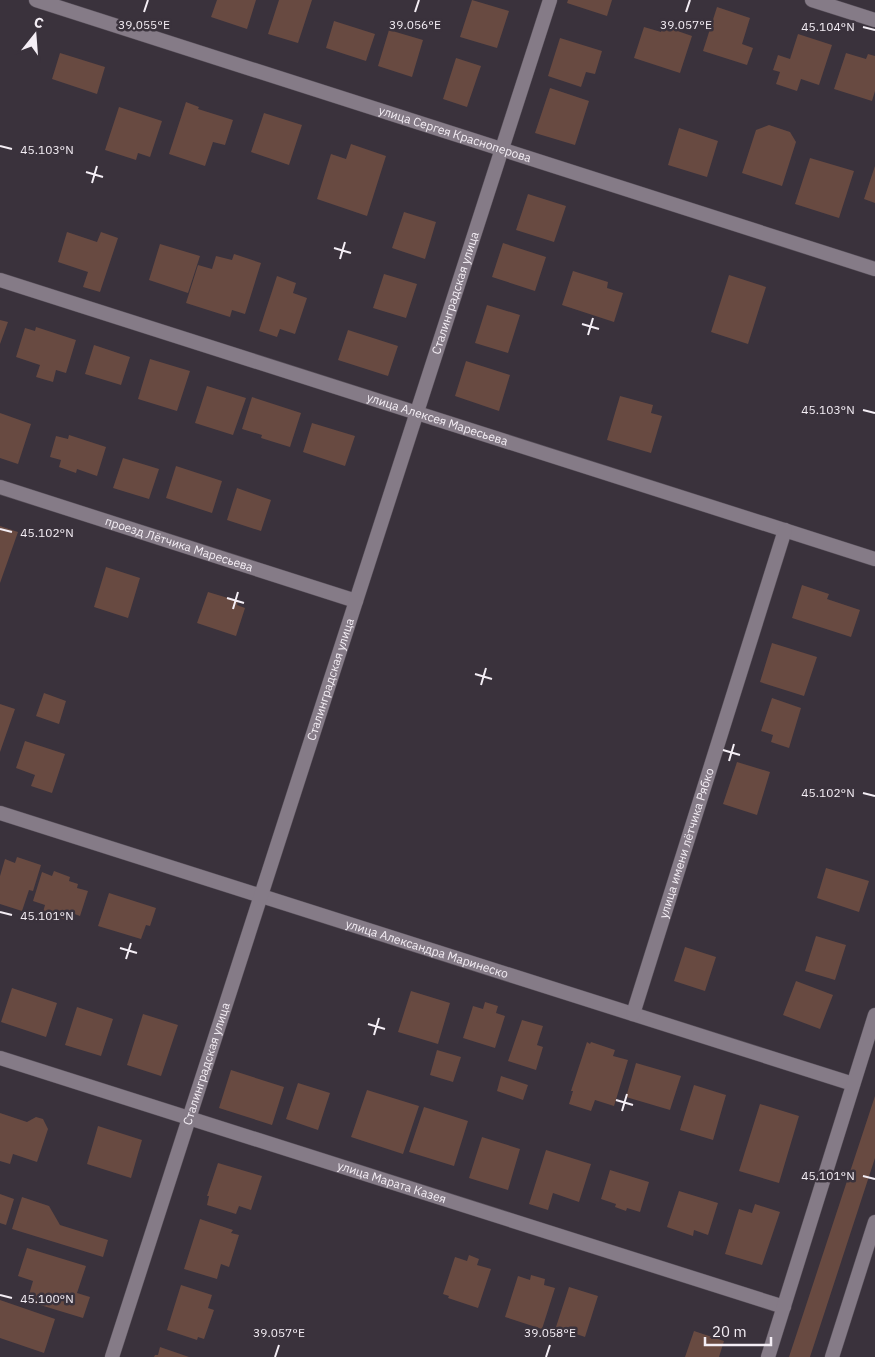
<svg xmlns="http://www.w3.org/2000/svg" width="875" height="1357" viewBox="0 0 875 1357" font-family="'IBM Plex Sans',sans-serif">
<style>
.building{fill:#684a41}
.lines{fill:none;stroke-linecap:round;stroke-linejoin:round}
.minor-casing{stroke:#58505a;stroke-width:15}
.minor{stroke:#857b87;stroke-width:14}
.ticks{fill:none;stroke:#f4eef5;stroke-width:2}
.labels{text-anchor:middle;stroke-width:5;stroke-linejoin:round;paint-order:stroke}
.street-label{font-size:12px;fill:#f4eef5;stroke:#3a323c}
.ticks-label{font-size:12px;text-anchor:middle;fill:#f4eef5;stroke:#3a323c;stroke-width:5;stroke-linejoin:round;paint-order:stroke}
</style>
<rect width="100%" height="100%" fill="#3a323c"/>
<path class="building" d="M217,0H256L247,29L211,17Z
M279,0H312L298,43L268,34Z
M472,0L509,11L497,48L460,37Z
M568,0H612L607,16L567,3Z
M717,7L750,18L742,44L753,48L747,65L703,51Z
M334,21L375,34L366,61L326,48Z
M663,26L692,36L680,73L634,58L644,27L661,32Z
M389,30L423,40L412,77L378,66Z
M798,34L832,45L819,85L801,79L797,91L776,84L780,72L773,70L778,55L790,59Z
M560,38L602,51L595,74L586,72L581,87L548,76Z
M60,53L105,67L97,94L52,79Z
M846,53L866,59L868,54L875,56V91L872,101L834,89Z
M456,58L481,66L467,107L443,99Z
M550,88L589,101L575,145L535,133Z
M186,102L199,107L198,109L233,120L225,145L213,142L205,166L169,154Z
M119,107L162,121L150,157L138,153L136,160L105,150Z
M264,113L302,125L289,165L251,152Z
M769,125L790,132L796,142L782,186L742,173L756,130Z
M679,128L718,141L707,177L668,165Z
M351,144L386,156L367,216L317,199L331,154L346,159Z
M810,158L854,171L839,218L795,204Z
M875,166V203L864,199Z
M528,194L566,206L554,242L516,230Z
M404,212L436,222L425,259L392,248Z
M67,232L97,242L101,232L118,238L100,292L83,287L88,272L58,262Z
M503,243L546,257L535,291L492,277Z
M160,244L200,256L188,293L149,280Z
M234,254L261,263L245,314L232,310L230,317L186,303L198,265L212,269L216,256L232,260Z
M573,271L608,282L607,288L623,293L614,322L562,305Z
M384,274L417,284L406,318L373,308Z
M729,275L766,287L748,344L711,332Z
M277,276L296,283L293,293L307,298L295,334L280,329L277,337L259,331Z
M487,305L520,315L508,353L475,343Z
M0,320L8,322L0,344Z
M36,327L76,340L66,373L56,370L53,382L36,377L40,365L16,357L25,328L35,331Z
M348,330L398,346L388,376L338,360Z
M94,345L130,357L121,385L85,374Z
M150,359L190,371L177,411L138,399Z
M466,361L510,375L499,411L455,396Z
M207,386L246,398L233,435L195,423Z
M620,396L653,405L651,413L662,416L651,453L607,440Z
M252,397L301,413L290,447L261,438L262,435L242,429Z
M0,413L31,424L18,464L0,458Z
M312,423L355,436L345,466L303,452Z
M69,435L106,447L97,476L77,469L76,473L59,467L61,460L50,457L56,436L68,439Z
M123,458L159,469L149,499L113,488Z
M176,466L222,481L212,513L166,498Z
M237,488L271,500L261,531L227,520Z
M0,526L18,532L0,583Z
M106,567L140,578L128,618L94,607Z
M802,585L829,594L827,599L860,610L851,637L792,618Z
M208,592L238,601L237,605L245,608L236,636L197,623Z
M772,643L817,657L804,696L760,682Z
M44,693L66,701L59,724L36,716Z
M772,698L801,708L789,748L771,742L773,735L761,731Z
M0,704L15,709L0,752Z
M25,741L65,754L52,793L31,786L35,775L16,768Z
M737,762L770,772L757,815L723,804Z
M17,857L41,865L33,891L29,890L22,911L0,904V876L5,859L15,863Z
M826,868L869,881L859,912L817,898Z
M54,871L70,877L69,881L78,884L77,888L88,891L80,916L69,912L66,920L43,912L45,905L33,901L42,872L52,876Z
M109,893L156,908L150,926L146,925L141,939L98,926Z
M816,936L846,945L835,980L805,971Z
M685,947L716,957L705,991L674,981Z
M796,981L833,995L820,1029L783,1015Z
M12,988L57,1003L46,1037L1,1022Z
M411,991L450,1003L438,1044L398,1032Z
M485,1002L498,1006L496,1013L505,1016L495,1048L463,1038L473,1006L483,1009Z
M77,1007L113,1019L101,1056L65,1045Z
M143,1014L178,1025L161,1076L127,1065Z
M522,1020L543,1026L537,1045L543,1047L536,1070L508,1061Z
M587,1042L590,1044L591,1042L615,1050L613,1056L628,1060L614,1106L595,1100L591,1111L569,1104L573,1091H571Z
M437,1050L461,1057L453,1082L430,1075Z
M636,1063L681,1076L670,1110L626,1097Z
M231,1070L284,1087L272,1125L219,1108Z
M501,1076L528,1085L523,1100L497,1091Z
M298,1083L330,1093L318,1130L286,1119Z
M694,1085L726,1095L713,1140L680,1130Z
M367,1090L419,1106L403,1154L351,1137Z
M875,1096V1158L810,1357H789Z
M760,1104L799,1116L779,1183L739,1171Z
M424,1107L468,1121L454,1166L409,1152Z
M0,1113L27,1122L36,1117L43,1119L48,1129L37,1162L13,1154L10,1164L0,1161Z
M98,1126L142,1140L131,1178L87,1164Z
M482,1137L520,1149L508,1190L469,1178Z
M546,1150L591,1164L579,1202L553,1193L548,1210L529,1204Z
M218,1163L262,1176L251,1210L239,1206L236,1214L207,1205L209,1196H207Z
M610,1170L649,1182L640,1212L627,1208L626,1211L615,1207L616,1204L601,1199Z
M679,1191L718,1203L708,1235L694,1230L693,1236L667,1227Z
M0,1194L14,1199L6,1225L0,1223Z
M22,1197L49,1206L60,1225L108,1240L103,1257L12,1229Z
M755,1204L780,1212L762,1265L725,1254L739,1209L752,1213Z
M200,1219L233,1230L231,1233L239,1235L229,1267L221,1264L217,1279L184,1269Z
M27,1248L86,1266L77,1293L90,1297L83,1318L27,1301L33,1281L18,1276Z
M469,1255L479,1259L477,1265L491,1269L478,1308L448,1298L449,1296L443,1294L455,1257L467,1261Z
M531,1275L545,1279L544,1285L555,1288L542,1329L505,1317L518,1276L530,1280Z
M181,1285L212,1295L208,1308L214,1310L204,1339L198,1337L197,1340L167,1330Z
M569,1287L598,1296L585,1337L556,1327Z
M0,1300L55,1319L44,1353L0,1338Z
M694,1331L724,1341L719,1357H685Z
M160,1347L189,1357H154L155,1355H158Z"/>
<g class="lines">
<g class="minor-casing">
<g id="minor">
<path id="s1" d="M36,0L875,269"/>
<path d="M812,0L875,20"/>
<path id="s2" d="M0,280L875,559"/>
<path id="s3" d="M0,487L356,601"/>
<path id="s4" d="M0,813C284,905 569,993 853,1084"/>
<path id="s5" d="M633,1014L785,530"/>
<path id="s6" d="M0,1058L784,1307"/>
<path id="s7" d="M112,1357L550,0"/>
<path d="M768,1357L875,1015"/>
<path d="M832,1357L875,1222"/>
</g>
</g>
<use href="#minor" class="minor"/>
</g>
<path class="ticks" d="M144,12L148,0M415,12L419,0M686,12L690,0M863,27L875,30M0,146L12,149M86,172L103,177M92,183L97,166M334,248L351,253M340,259L345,242M582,324L599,329M588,335L593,318M863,410L875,413M0,529L12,532M227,598L244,603M233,609L238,592M475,674L492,679M481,685L486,668M723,750L740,755M729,761L734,744M863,793L875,796M0,912L12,915M120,948L137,953M126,959L131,943M368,1024L385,1029M374,1035L379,1018M616,1100L633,1105M622,1111L627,1094M863,1176L875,1179M0,1295L12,1298M275,1357L279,1345M546,1357L550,1345"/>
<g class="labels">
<g class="street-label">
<text dy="4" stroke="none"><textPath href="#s1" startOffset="440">улица Сергея Красноперова</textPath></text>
<text dy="4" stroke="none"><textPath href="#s7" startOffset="1118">Сталинградская улица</textPath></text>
<text dy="4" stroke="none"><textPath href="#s2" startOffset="459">улица Алексея Маресьева</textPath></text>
<text dy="4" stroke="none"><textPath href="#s3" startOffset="188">проезд Лётчика Маресьева</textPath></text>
<text dy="4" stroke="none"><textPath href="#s7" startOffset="712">Сталинградская улица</textPath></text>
<text dy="4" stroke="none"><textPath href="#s5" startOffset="179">улица имени лётчика Рябко</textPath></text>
<text dy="4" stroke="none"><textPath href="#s4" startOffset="448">улица Александра Маринеско</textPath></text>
<text dy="4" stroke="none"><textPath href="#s7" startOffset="308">Сталинградская улица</textPath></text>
<text dy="4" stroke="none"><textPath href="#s6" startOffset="411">улица Марата Казея</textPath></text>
</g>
</g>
<g class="ticks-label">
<text x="144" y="29">39.055°E</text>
<text x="415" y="29">39.056°E</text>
<text x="686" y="29">39.057°E</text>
<text x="828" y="31">45.104°N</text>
<text x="47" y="154">45.103°N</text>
<text x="828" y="414">45.103°N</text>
<text x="47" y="537">45.102°N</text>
<text x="828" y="797">45.102°N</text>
<text x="47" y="920">45.101°N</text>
<text x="828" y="1180">45.101°N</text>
<text x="47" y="1303">45.100°N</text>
<text x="279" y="1337">39.057°E</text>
<text x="550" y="1337">39.058°E</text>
</g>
<g transform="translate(35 35) rotate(17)" stroke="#3a323c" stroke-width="4" paint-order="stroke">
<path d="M0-4L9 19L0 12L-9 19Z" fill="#f4eef5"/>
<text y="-8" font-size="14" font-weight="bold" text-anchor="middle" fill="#f4eef5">С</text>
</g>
<path d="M705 1337v8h66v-8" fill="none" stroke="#f4eef5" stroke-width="2.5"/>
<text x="712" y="1337" font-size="15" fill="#f4eef5" stroke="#3a323c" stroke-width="4" paint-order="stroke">20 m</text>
</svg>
